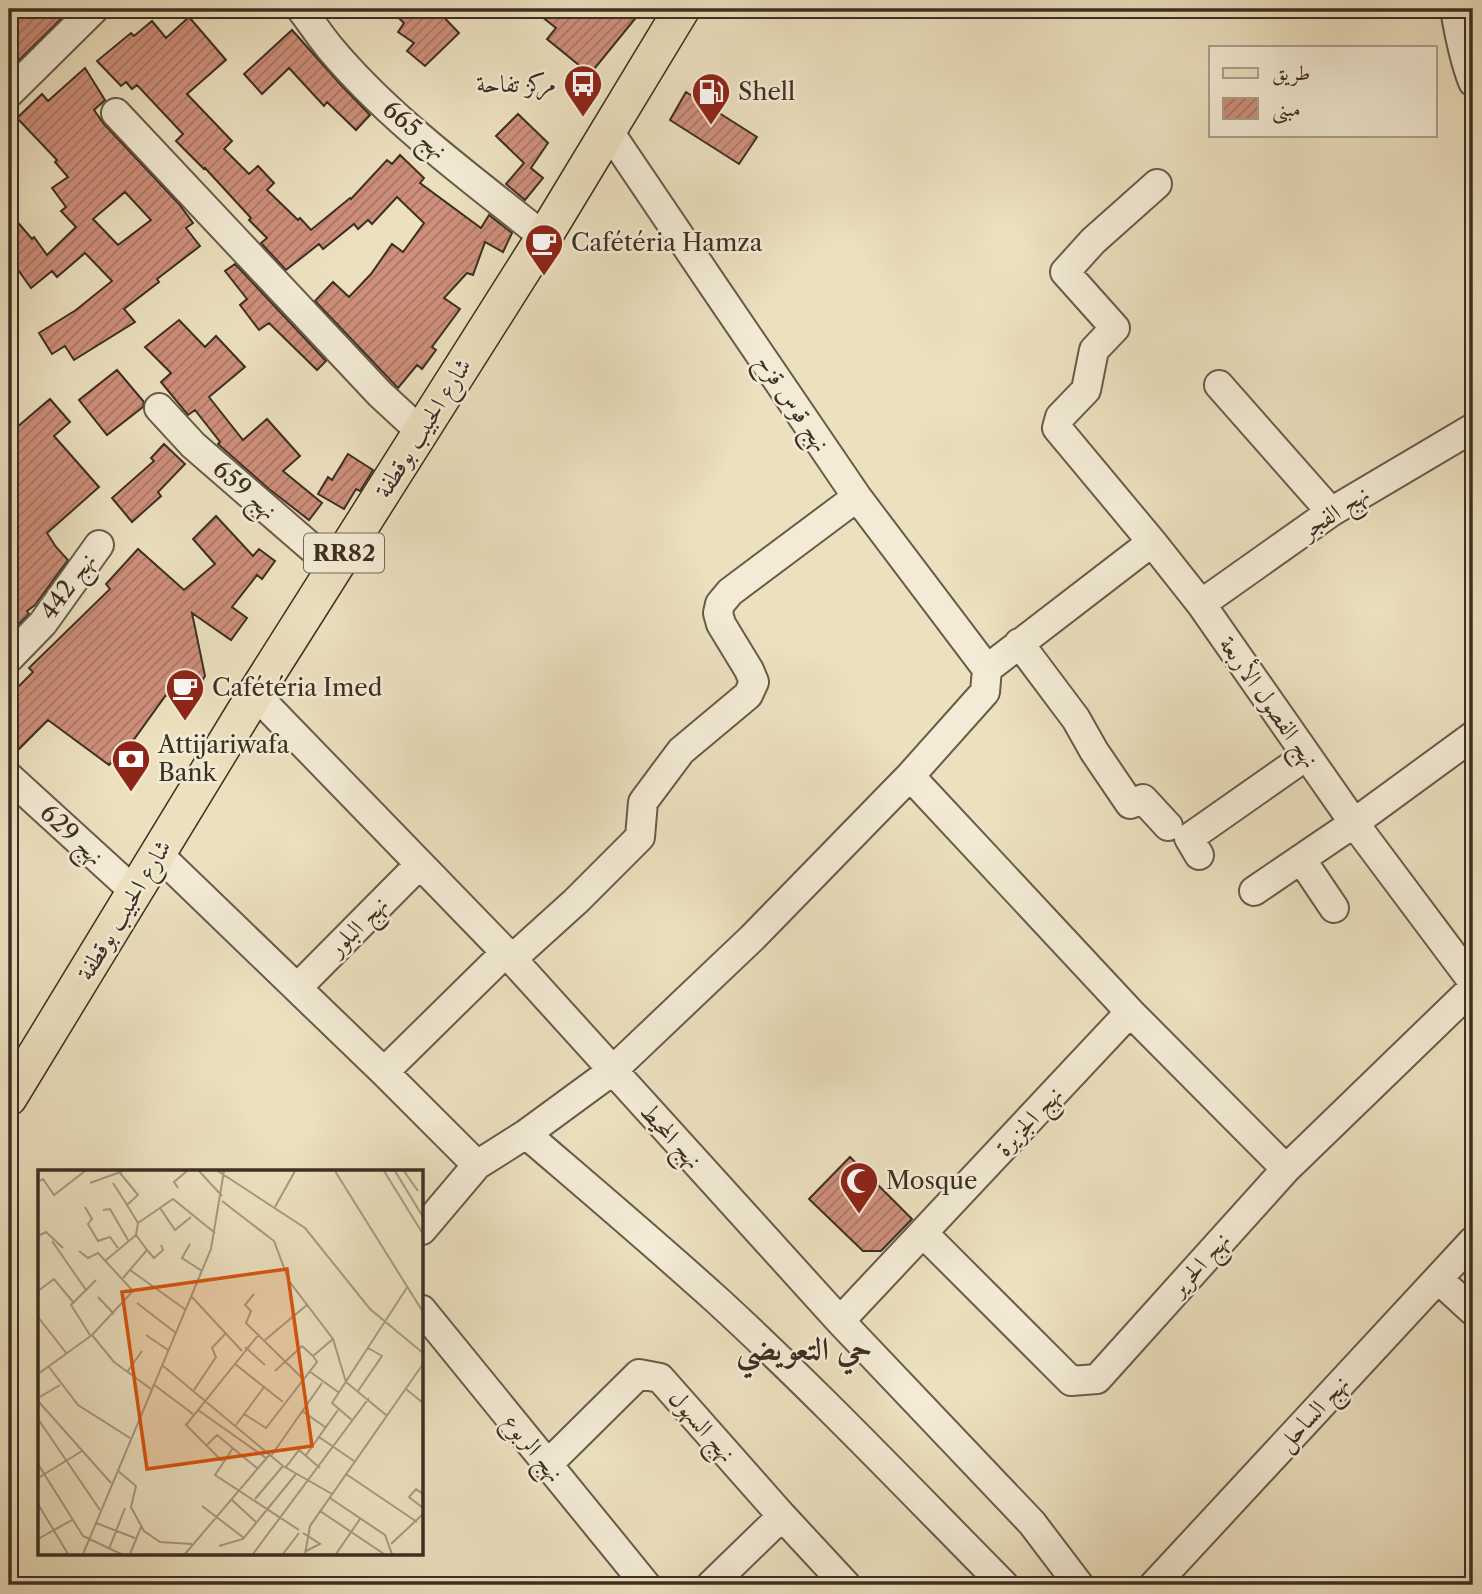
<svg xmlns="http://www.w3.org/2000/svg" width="1482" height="1594" viewBox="0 0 1482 1594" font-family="'Libre Caslon Text',Amiri,serif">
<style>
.building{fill:url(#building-hatch);stroke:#3d2f23;stroke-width:2;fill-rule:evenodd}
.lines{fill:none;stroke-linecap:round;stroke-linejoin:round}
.minor-casing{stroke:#695b4a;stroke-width:32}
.major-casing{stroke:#3d2f23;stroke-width:38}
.minor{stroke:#f3ebd5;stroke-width:28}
.major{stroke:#ece0bf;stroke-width:35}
.labels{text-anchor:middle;stroke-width:5;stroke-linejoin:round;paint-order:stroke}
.shield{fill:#f3ebd5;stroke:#746758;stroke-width:2}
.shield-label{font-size:23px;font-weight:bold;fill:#3d2f23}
.poi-label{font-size:24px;fill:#3d2f23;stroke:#f3ebd5;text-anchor:start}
.street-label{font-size:24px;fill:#3d2f23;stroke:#f3ebd5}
.district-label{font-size:32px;font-weight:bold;fill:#3d2f23;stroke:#f3ebd5}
.inset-road{fill:none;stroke:#a69981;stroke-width:2}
.view{fill:#d7550e;fill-opacity:0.15;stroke:#d7550e;stroke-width:3.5}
.inset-edge{fill:none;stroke:#3d2f23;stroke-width:3.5}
</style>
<defs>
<pattern id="building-hatch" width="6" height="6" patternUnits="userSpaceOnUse" patternTransform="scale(1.75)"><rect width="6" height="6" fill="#ce8f7b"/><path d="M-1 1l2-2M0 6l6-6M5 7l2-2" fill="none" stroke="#a87564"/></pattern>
</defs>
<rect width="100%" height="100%" fill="#ece0bf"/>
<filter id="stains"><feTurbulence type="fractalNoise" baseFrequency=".00286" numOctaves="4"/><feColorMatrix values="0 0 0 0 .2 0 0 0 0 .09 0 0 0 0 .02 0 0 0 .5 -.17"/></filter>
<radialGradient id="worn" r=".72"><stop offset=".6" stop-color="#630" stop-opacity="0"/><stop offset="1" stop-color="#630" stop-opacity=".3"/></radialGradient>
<path class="building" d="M9,9H71L9,70Z
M389,9H436L459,33L425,66L407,51L414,43L398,32L404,23Z
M532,9H643L590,74L547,39L556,28Z
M189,17L226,60L187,94L232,141L224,149L249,174L258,166L274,183L267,190L298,220L300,218L311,230L350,198L351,199L387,160L392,164L400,155L424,178L420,183L481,228L489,215L512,233L503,252L485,242L473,275L467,273L444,298L460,309L432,347L436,350L422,369L417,365L398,388L315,301L333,282L349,297L371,274L392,244L403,252L424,223L397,197L372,224L368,220L358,229L354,224L323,249L319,244L286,270L261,243L267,238L249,220L251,218L205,168L204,169L176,141L183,134L137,85L132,89L126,82L121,86L97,61L131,33L134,36L152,21L166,38Z
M292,30L341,85L370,115L356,130L327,102L324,106L289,68L262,94L244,74Z
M85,68L105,100L94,110L104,124L179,204L193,223L186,228L200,246L157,279L159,282L124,309L135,322L74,360L65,346L52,354L39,333L76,310L112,281L85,253L57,277L52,271L31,288L9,257V212L32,239L34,237L47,255L76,227L61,211L66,207L52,188L68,177L55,162L57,160L17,118L42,94L48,101ZM125,192L151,220L118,245L93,219Z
M686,92L757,137L739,164L670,120Z
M518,114L548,143L531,168L543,178L525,200L506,184L524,163L496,136Z
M235,264L326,361L317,370L269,323L259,330L240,305L247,299L225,271Z
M179,320L205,347L216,336L245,367L209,397L243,440L267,419L300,456L283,471L322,503L309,520L269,489L218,444L220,442L195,410L188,415L161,382L171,373L145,347Z
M117,370L144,402L143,407L107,435L79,400Z
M50,399L70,422L54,436L99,487L47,533L56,547L68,560L35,605L27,611L29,614L9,634V434Z
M164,444L185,464L158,492L161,496L132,522L112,498L154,461L151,458Z
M348,454L373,470L360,491L356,489L344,509L318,494L328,477L332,480Z
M216,516L253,556L259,549L275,561L262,579L257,575L232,607L247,618L231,640L192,613L205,676L185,708L166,695L117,763L112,762L109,765L48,720L9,759V712L18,702L11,694L33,672L29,668L110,589L106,584L138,549L184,590L215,564L193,539Z
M850,1157L912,1219L881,1251H863L809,1199Z"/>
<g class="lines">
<g class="minor-casing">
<path id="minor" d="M301,9C311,22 320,36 330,48C389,119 472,179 544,237
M1455,9C1459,33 1464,59 1473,82
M9,93L94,9
M116,113L380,394L420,431
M608,130L710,281L857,497L987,669
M1157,184L1093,241L1065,272L1115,328L1094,350L1086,390L1060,417L1057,428L1152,542L1201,604L1354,823L1473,982
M1219,385L1331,512
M159,408L193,445L335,568
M1201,604L1331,512L1473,428
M1019,643L1076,719L1094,751L1130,804L1143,799L1168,826
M9,658L43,623L99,545
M255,694L512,959L840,1321L1032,1523L1079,1585
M910,776L1130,1012L1286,1169
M9,777L135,892
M158,854L384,1072L477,1165
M1199,855L1189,838L1306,756
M1301,859L1334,908
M1254,891L1354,823L1473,736
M512,959L576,901L640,837L643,802L681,751L748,695L754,682L749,670L721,624L718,613L720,604L730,592L857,497
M297,988L419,865
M384,1072L505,953
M526,1134C590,1189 655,1244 718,1301C817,1392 910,1490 1004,1585
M422,1230L477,1165L526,1134L612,1071L752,938L910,776L985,692L987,669L1152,542
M924,1234L1071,1381L1097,1379L1286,1169L1473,988
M1438,1279L1473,1311
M422,1310L646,1585
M840,1321L1130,1012
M547,1465L639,1374L660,1378L782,1516L846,1585
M711,1585L782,1516
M1154,1585L1473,1241"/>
</g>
<g class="major-casing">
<path id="major" d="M9,1098L255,694L544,237L682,9"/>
</g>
<use href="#minor" class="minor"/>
<use href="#major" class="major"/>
</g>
<defs>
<g id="bus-pin" transform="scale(2.0125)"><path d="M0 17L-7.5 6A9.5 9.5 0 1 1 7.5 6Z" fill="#8f2418" stroke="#f3ebd5"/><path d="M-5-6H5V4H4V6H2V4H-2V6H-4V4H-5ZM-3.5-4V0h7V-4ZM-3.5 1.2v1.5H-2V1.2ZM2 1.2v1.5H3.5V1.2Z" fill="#fff"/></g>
<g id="fuel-pin" transform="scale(2.0125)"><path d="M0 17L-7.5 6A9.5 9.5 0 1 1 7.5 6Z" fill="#8f2418" stroke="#f3ebd5"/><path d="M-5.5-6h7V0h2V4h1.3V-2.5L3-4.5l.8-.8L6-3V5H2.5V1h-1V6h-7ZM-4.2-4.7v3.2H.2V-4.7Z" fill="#fff"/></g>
<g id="cafe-pin" transform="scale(2.0125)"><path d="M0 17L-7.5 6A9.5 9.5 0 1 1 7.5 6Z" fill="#8f2418" stroke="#f3ebd5"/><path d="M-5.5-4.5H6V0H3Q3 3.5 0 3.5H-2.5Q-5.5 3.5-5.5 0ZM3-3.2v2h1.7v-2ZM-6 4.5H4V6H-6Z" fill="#fff"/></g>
<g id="bank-pin" transform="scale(2.0125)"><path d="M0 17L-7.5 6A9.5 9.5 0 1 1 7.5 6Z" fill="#8f2418" stroke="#f3ebd5"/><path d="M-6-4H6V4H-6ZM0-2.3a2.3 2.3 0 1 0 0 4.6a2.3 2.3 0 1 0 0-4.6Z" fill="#fff"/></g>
<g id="mosque-pin" transform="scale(2.0125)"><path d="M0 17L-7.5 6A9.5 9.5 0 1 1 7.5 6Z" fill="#8f2418" stroke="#f3ebd5"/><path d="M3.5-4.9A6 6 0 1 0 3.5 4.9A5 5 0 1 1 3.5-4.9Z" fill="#fff"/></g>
</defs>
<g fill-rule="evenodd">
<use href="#bus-pin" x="583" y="84"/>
<use href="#fuel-pin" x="711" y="92"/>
<use href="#cafe-pin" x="544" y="243"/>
<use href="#cafe-pin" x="185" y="688"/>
<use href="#bank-pin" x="131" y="759"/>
<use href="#mosque-pin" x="859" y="1181"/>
</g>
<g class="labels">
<rect class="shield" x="304" y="533.5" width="80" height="39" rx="5"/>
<g class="shield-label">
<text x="344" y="561">RR82</text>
</g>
<g class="poi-label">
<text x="556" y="92" text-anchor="end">مركز تفاحة</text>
<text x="738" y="100">Shell</text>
<text x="571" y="251">Cafétéria Hamza</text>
<text x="212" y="696">Cafétéria Imed</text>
<text x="158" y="753">Attijariwafa<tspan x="158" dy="28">Bank</tspan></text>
<text x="886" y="1189">Mosque</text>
</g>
<g class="street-label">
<text transform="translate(415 130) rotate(40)" y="8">نهج 665</text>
<text transform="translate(793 403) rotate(56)" y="8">نهج قوس قزح</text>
<text transform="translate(423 428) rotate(-58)" y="8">شارع الحبيب بوقطفة</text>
<text transform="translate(245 490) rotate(41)" y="8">نهج 659</text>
<text transform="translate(1335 512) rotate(-33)" y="8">نهج الفجر</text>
<text transform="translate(68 586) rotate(-54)" y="8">نهج 442</text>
<text transform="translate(1269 702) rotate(55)" y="8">نهج الفصول الأربعة</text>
<text transform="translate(72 835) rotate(43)" y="8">نهج 629</text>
<text transform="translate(124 910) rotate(-59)" y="8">شارع الحبيب بوقطفة</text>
<text transform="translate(358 926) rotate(-45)" y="8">نهج البلور</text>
<text transform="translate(1029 1121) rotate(-47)" y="8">نهج الجزيرة</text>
<text transform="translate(671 1136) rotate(48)" y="8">نهج المحيط</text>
<text transform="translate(1200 1264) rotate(-48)" y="8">نهج الحرير</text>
<text transform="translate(1313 1413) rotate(-47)" y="8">نهج الساحل</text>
<text transform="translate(702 1426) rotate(49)" y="8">نهج السهول</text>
<text transform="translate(533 1448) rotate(51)" y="8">نهج الربوع</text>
</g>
<g class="district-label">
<text x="804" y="1360">حي التعويضي</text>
</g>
</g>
<g transform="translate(38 1170)">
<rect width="385" height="385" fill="#ece0bf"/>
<path class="inset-road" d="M161,1L184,26M180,1L267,58L332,139L385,183M297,1L385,142M346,1L385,64M357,1L385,47M366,1L380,21M82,3L100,25L89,35L100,53L98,65L109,80L85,108M0,12L5,9L16,25L47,1M52,13L85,1M75,13L89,35M140,18L136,12L149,1M184,31L236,71L251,111L295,169L308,212L348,245M47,37L54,49L50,54L60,71L72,67L80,78M237,37L257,1M122,38L137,60L153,47M65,40L72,39L90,70M100,53L135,29L177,63M0,66L8,62L25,78M14,71L48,120M152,74L144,88L164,101M109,80L116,88L125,80L123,75M67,91L98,65M92,100L148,140M0,121L16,109L35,132M216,124L207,135L213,141L208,153L264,208M60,127L76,144M154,127L204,181M99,133L138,163M0,147L29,184M52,165L33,135L58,110M54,165L76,192L113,219M108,165L130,180M227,170L270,134M207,177L227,195M197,194L245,232M124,195L245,296L294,324M11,197L40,235L92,268M237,201L264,176L275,186M271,201L300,222M89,202L104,181M0,204L54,165L95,121L60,83L50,88L41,81M115,214L155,244M368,219L385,233M156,220L178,187L174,178L187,164M320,221L344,186L330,178M0,228L22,215M0,231L73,313M160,240L228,288M264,241L287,257M206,244L228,258L279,192L275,186L295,169M0,249L62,340M315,251L294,233L370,116M198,255L226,217M281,267L316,291M168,276L179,265L219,298M195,278L177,305L261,360M268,285L300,240M233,286L284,213M184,291L148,255L221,164M0,294L45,366L83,384M248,297L261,280L282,298M79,300L98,316L93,337L106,361L122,372L154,374M308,304L379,352M0,308L44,281M385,324L378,319L371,327L385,338M292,328L347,365L354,384M193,329L219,353M217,329L245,296M0,334L30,384M164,336L206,368M282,341L346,384M58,353L97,368M265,363L282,374L268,381M0,369L34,350M353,374L385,344M181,376L205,369L258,304M71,379L87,338M45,384L173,79L186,1M92,384L103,357M147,384L232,284M215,384L331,228M245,384L261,363M267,384L272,356L385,194M298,384L322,349"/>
<path class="view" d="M249,99L274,276L109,299L84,122Z"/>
<rect width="385" height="385" class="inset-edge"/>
</g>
<rect width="1482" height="1594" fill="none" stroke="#ece0bf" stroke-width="35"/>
<rect x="10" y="10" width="1461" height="1573" fill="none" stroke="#3d2f23" stroke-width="3.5"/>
<rect x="18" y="18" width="1447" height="1559" fill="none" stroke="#3d2f23" stroke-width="2"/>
<rect x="1209" y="46" width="228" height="91" fill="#f3ebd5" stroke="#aaa08e" stroke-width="2"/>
<rect x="1223" y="68" width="35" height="10" fill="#ece0bf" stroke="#aaa08e" stroke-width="2"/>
<text x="1272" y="80" font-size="21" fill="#3d2f23">طريق</text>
<rect x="1223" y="98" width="35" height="21" fill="url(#building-hatch)" stroke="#aaa08e" stroke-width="2"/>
<text x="1272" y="116" font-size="21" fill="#3d2f23">مبنى</text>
<rect width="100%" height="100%" filter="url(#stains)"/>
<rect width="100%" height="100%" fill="url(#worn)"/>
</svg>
